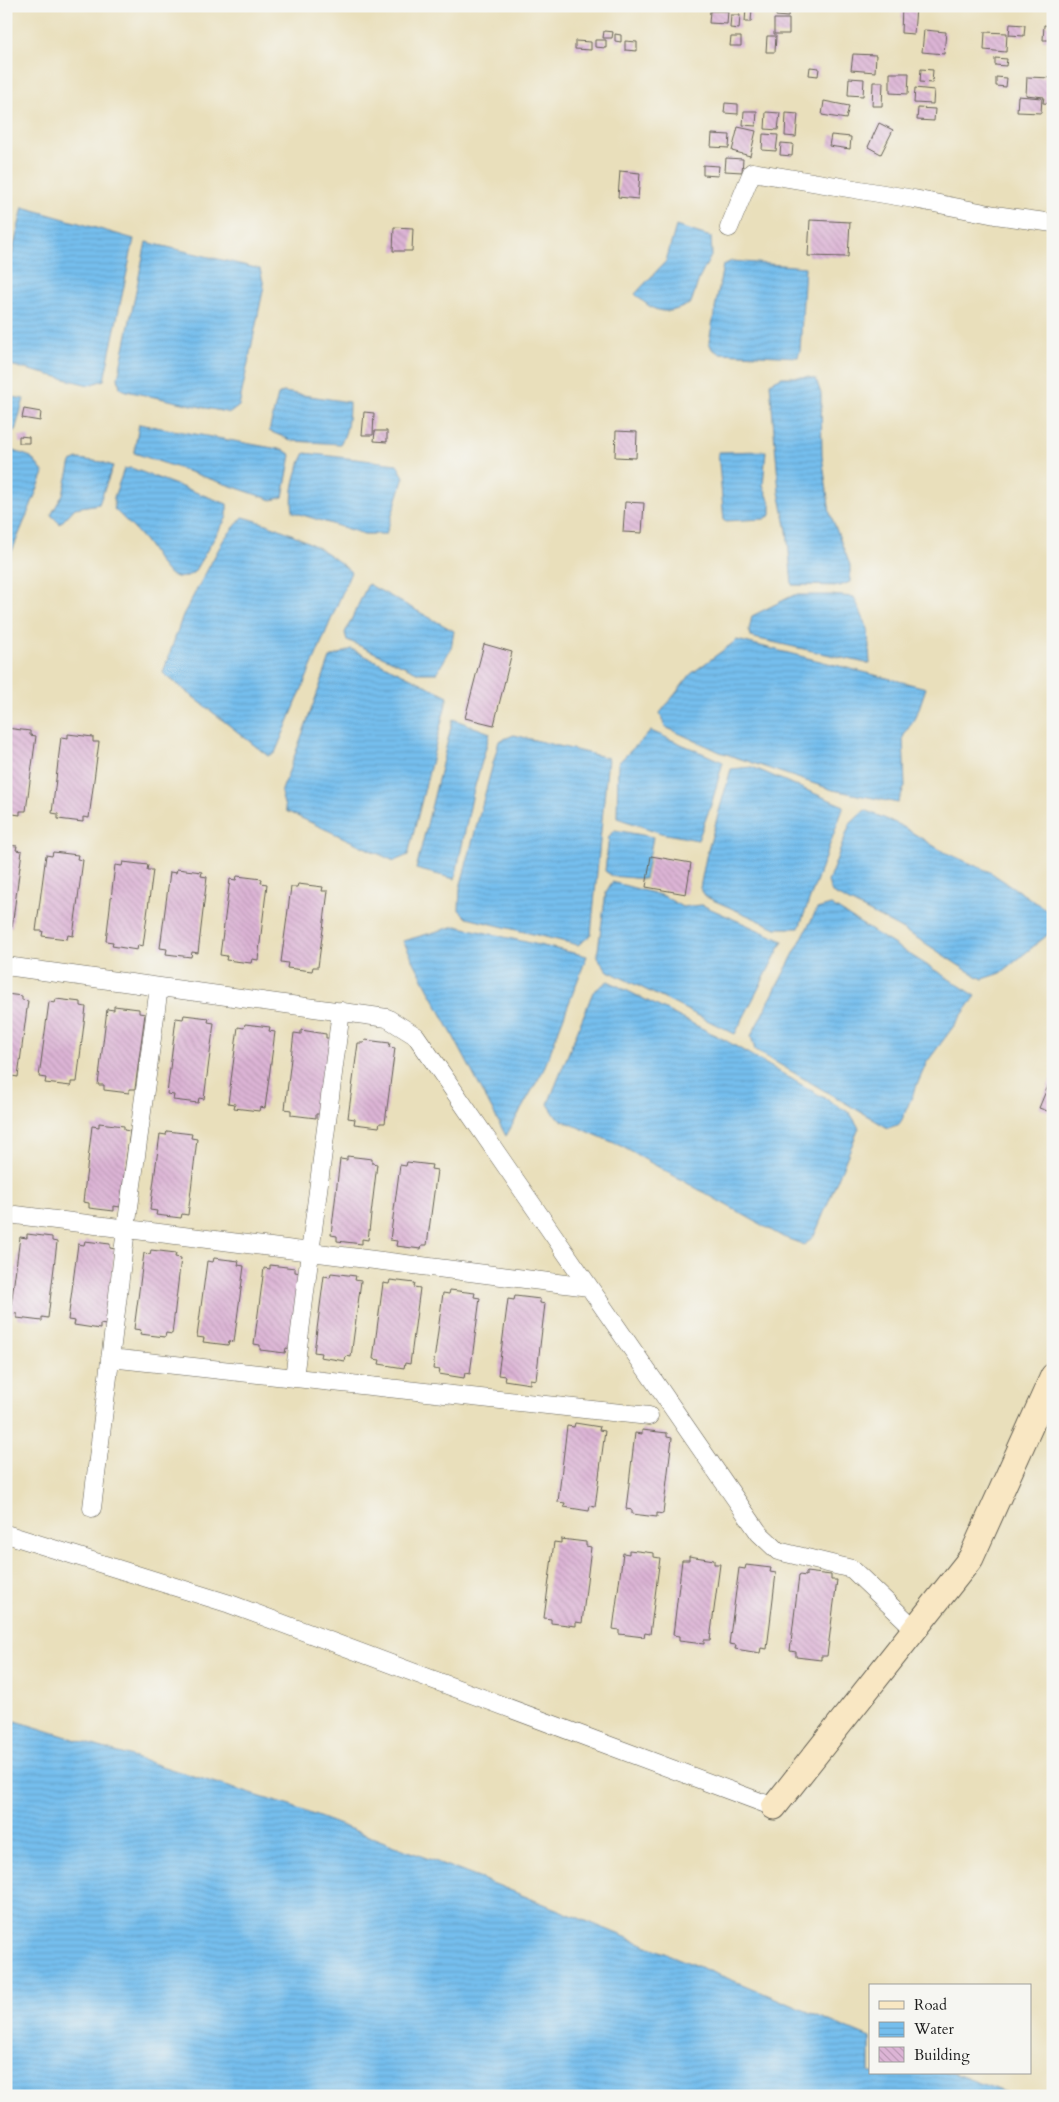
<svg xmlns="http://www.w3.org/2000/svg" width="1059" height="2102" viewBox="0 0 1059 2102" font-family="Cardo,serif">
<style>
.water{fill:url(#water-rules);stroke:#486d84}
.building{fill:url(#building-back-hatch)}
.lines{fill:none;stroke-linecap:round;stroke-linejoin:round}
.street-casing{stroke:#646054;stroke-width:19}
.secondary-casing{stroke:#646054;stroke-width:27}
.path{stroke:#646054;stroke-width:3;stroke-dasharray:1 4;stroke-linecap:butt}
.street{stroke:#fff;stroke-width:18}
.secondary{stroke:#f9e7c3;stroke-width:25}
</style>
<defs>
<pattern id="water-rules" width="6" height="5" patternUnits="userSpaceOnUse" patternTransform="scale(1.25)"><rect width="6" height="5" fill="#75beed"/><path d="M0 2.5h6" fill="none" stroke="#65a3cb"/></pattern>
<pattern id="building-back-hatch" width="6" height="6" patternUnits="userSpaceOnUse" patternTransform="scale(1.25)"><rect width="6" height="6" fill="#dcb4d5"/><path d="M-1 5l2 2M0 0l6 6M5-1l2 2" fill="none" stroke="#bc9ab6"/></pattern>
</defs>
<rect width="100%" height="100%" fill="#f6f6f2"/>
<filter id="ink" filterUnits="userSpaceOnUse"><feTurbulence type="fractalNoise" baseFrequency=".02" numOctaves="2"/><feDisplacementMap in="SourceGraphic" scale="10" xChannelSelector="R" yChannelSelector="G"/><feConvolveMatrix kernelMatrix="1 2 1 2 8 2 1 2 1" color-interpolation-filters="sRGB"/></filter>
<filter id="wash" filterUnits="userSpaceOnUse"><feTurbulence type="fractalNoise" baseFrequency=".0096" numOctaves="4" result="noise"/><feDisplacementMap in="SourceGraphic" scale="20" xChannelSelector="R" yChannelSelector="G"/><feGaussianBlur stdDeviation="1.12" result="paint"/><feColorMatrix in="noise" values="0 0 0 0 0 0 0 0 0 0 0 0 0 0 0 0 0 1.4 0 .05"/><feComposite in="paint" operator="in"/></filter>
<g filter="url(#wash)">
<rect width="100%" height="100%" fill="#e9dfbb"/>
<path class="water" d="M23,207L134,239L104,380L89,385L6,364V281Z
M676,226L711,237L712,254L699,279L691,303C667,316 655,314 635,294L666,261Z
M146,242L260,269L264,286L239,406L230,413L126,391L120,388L118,378Z
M732,261L805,267L800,351L798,357L719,353L712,349L709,342L723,265Z
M782,377H808L816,379L821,394L822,456L830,513L850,565V582L840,586L792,585L787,530L779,492L770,383Z
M283,392L349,402C349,415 348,433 340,444L293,441L269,431L278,395Z
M6,396L24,399L15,431L6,428Z
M139,424L284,450L291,455L283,497L272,500L134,453Z
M6,448L31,457L44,473L6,566Z
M766,451L763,485L771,505V515L764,519L724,521L718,452Z
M305,453L397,464L404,477L386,534H364L293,512C290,493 296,469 305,453Z
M78,459L102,462L113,466L99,504L75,508L60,524L51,515L63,494L71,462Z
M131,468L227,504V517L194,572C168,591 158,556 144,540C135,529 124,519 114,509V497L124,469Z
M243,517C281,527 321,545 351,572L275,753L268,756L163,673L183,615L224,539Z
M368,584L454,631L451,648L437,673H419L347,640L345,633Z
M794,595H831L854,597L868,629L870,664L750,637L749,630L752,616Z
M737,640L926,688L917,714L903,737L905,786L898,803L833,790L720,752L665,727L660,713L691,674Z
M351,649L448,696L408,855L394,861L286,811L281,793L330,658Z
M453,719L490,733L473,793L455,879L416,869Z
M651,731L723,762L712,802L698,840L661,833L617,818L618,763Z
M514,735L608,758L591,935L578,945L467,918L459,910L460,888L499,741Z
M752,767L844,806L799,928H776L706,897L700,888L706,857L731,769Z
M865,810L900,825L942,851L990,872L1050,912L1051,932L1001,973L983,979C960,968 940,952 917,938C890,922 861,908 832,893L828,882L850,824Z
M615,830L653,837L645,879L612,876L605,871L609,836Z
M612,882L664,896L682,907L702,905L783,941L735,1034L608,971L597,957L606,892Z
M831,905L976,996L927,1062L900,1124L888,1128L755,1050L751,1036L817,909Z
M456,926L587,956L543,1071L506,1136L403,941Z
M608,981L725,1040L850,1113L859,1128L815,1234L805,1245L783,1237L621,1146L557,1118L548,1104L593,992Z
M6,1718L293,1807L497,1885L749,1987L870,2038V2073H953L1014,2096H6Z"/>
<g id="blocks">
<path class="building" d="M777,6L789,7L788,17L776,16Z
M902,6L916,7L914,34L901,33Z
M746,8H752L751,22H745Z
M710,11H728L727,24L709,23Z
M731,15H740L739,29L730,28Z
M774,19H789V34H774Z
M1010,24L1025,25L1024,36L1009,35Z
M1044,25L1051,26L1050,40H1043Z
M924,30L946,32L944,54L922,52Z
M604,31L613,32L612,38H603Z
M985,32L1007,33L1006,52L984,50Z
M615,34L621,35V42L615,41Z
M767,36H776L775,52H766Z
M731,37H741V46H730Z
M595,40H606V48L595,47Z
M575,41L591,42V50L575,49Z
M625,41L637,42V51L625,50Z
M853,54L876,55L875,72L851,70Z
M995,58L1007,59L1006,66L995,65Z
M810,67L819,68L818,76L809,75Z
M921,69L933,70L932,83L920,82Z
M890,73H909L908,94L890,93Z
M996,77L1007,78L1006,87L996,86Z
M1027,77L1053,78V104L1043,103L1044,97L1026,95Z
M849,78L864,79L863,96L848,95Z
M873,82H883L882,106H872Z
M915,88L934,90L933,104L914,103Z
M1018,96L1042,98L1041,113L1017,112Z
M824,101L849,106L846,119L822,115Z
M725,103L738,104V114L724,113Z
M918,108L935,109L934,121L917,120Z
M744,111H757L756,126L743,125Z
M766,112L780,113L778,130L765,129Z
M786,113L798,114L796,137L785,136Z
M879,123L893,130L881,154L868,147Z
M738,127L756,131L750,156L732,151Z
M712,134L730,135L729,148L711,147Z
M763,134L778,135L776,151L762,150Z
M831,135L851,137L850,149L829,146Z
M781,143L793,144L792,156L780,155Z
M726,158L743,159L742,172L725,171Z
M703,165L719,166L718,176L703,175Z
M620,171L640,173L638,199L618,197Z
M810,220L850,222L848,257L808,256Z
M394,227L413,228L412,251H393Z
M24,409L41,412L40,421L22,418Z
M364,412L374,413L373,435H362Z
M375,431H387V442L374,441Z
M616,431L637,432L636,458L615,457Z
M19,436L29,437V443H19Z
M625,502L644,503L642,533L623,532Z
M484,644L512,652L494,725L465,718Z
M6,728L30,731V735L36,736L26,811H20V815L6,813Z
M68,734L93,737V742H99L89,818L83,817V822L58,819V814L52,813L61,737L68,738Z
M6,845L17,846L16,850L22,851L12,927L6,926Z
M53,852L78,855L77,859L83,860L73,936L68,935L67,939L42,936L43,931H36L46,855L52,856Z
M651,856L691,863L686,894L646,887Z
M123,862L148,865L147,870H153L143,946L138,945L137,950L112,946L113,942L106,941L115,865L122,866Z
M177,869L202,872L201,876L207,877L198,953L192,952L191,957L166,954L167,949L160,948L170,872L176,873Z
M237,876L262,879L261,883L267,884L258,960L252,959L251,963L226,960L227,956L220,955L230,879L236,880Z
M298,884L323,887L322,891H328L318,967H313L312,971L287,968L288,963L281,962L291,887H297Z
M6,994L22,996V1000L28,1001L18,1077L12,1076V1081L6,1080Z
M56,999L81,1002V1006L86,1007L77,1082H71V1086L45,1083L46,1078L39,1077L49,1002L55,1003Z
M114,1006L139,1009V1013L145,1014L135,1089H129V1093L104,1090V1085H98L107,1009L114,1010Z
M184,1015L209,1018L208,1022L214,1023L204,1099L199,1098L198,1103L173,1100L174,1095L167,1094L176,1018L183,1019Z
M245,1024L270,1027L269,1031L275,1032L265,1108L260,1107L259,1111L234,1108L235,1104L228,1103L238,1027L244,1028Z
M301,1030L326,1034V1038H332L322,1114H316V1118L291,1115V1110L285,1109L294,1033L301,1034Z
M365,1040L390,1043L389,1047L395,1048L385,1123H380L379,1127L354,1124L355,1119L348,1118L358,1043H364Z
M1053,1074V1113L1039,1108Z
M99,1123L124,1126V1130L130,1131L120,1207L114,1206V1211L89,1208V1203L83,1202L92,1126L99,1127Z
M167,1131L192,1134L191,1138L197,1139L188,1215L182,1214L181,1218L156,1215L157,1211L150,1210L160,1134L166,1135Z
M347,1156L372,1159V1163L377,1164L368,1240L362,1239V1244L337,1241V1236L331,1235L340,1159L347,1160Z
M407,1162L432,1165L431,1169L437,1170L427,1245H422L421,1249L396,1246L397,1241L390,1240L400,1165L406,1166Z
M27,1234L52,1237V1241L57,1242L48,1318L42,1317V1321L17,1318V1314L10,1313L20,1237L27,1238Z
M85,1241L110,1244V1248L115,1249L106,1325L100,1324V1329L74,1325L75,1321L68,1320L78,1244L84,1245Z
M151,1250L176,1253L175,1257L181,1258L172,1334L166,1333L165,1337L140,1334L141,1330L134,1329L144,1253L150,1254Z
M214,1258L239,1261L238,1265L244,1266L234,1342L229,1341L228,1345L203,1342L204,1338L197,1337L207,1261L213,1262Z
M270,1265L295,1268V1272L301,1273L291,1349L286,1348L285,1353L260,1350V1345L254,1344L264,1268L270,1269Z
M331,1273L356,1276L355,1280L361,1281L351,1357L346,1356L345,1361L320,1357L321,1353L314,1352L324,1276L330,1277Z
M390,1280L415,1283L414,1287L420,1288L410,1364L405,1363L404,1368L379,1364L380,1360L373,1359L383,1283L389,1284Z
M450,1290L475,1293L474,1297L480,1298L470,1374L465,1373L464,1378L439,1374L440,1370L433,1369L443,1293L449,1294Z
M515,1296L540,1299V1303L545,1304L536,1380L530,1379V1384L504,1380L505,1376L498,1375L508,1299L514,1300Z
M575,1423L600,1427L599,1430L605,1431L595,1507L590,1506L589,1511L564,1507L565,1503L558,1502L567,1426L574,1427Z
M642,1430L667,1433V1437L672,1438L663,1514L657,1513V1517L632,1514V1510L626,1509L635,1433L642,1434Z
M561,1539L586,1542V1546L591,1547L582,1623L576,1622V1626L551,1623V1619L544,1618L554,1542L561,1543Z
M629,1550L654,1553V1557L660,1558L650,1634L645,1633L644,1637L619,1634V1630L613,1629L623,1553L629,1554Z
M689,1556L714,1560V1564H720L710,1640H704V1644L679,1641V1636L673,1635L682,1560H689Z
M746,1565L771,1568L770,1572L776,1573L767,1649L761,1648L760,1653L735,1649L736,1645L729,1644L739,1568L745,1569Z
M806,1572L831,1575V1580H837L827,1656H821V1660L796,1657V1652L790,1651L799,1575L806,1576Z"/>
</g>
</g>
<g filter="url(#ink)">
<use href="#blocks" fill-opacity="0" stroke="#646054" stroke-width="1"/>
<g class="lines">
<g class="street-casing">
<path id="street" d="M729,228L752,172L914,199L995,215L1053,223
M6,966L387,1018L416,1036L759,1533L778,1551L852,1569L915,1629
M16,1215L589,1287
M110,1358L649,1416
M294,1378L341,1011
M92,1508L126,1229L159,987
M6,1534L230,1604L774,1807"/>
</g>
<g class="secondary-casing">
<path id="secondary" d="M774,1807L971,1558L1053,1376"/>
</g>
<path class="path" d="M6,1758L14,1720"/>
<use href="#street" class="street"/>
<use href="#secondary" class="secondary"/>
</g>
</g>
<rect width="1059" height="2102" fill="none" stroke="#f6f6f2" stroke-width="25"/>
<rect x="869" y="1984" width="162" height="90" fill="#f6f6f2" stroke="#9f9f9c"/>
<rect x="879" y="2001" width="25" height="8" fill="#f9e7c3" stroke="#9f9f9c"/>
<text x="914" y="2010" font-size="15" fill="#1c1c1c">Road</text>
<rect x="879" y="2022" width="25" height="15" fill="url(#water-rules)" stroke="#9f9f9c"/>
<text x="914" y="2034" font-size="15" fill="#1c1c1c">Water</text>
<rect x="879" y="2047" width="25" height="15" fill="url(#building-back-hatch)" stroke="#9f9f9c"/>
<text x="914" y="2060" font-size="15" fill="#1c1c1c">Building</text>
</svg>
